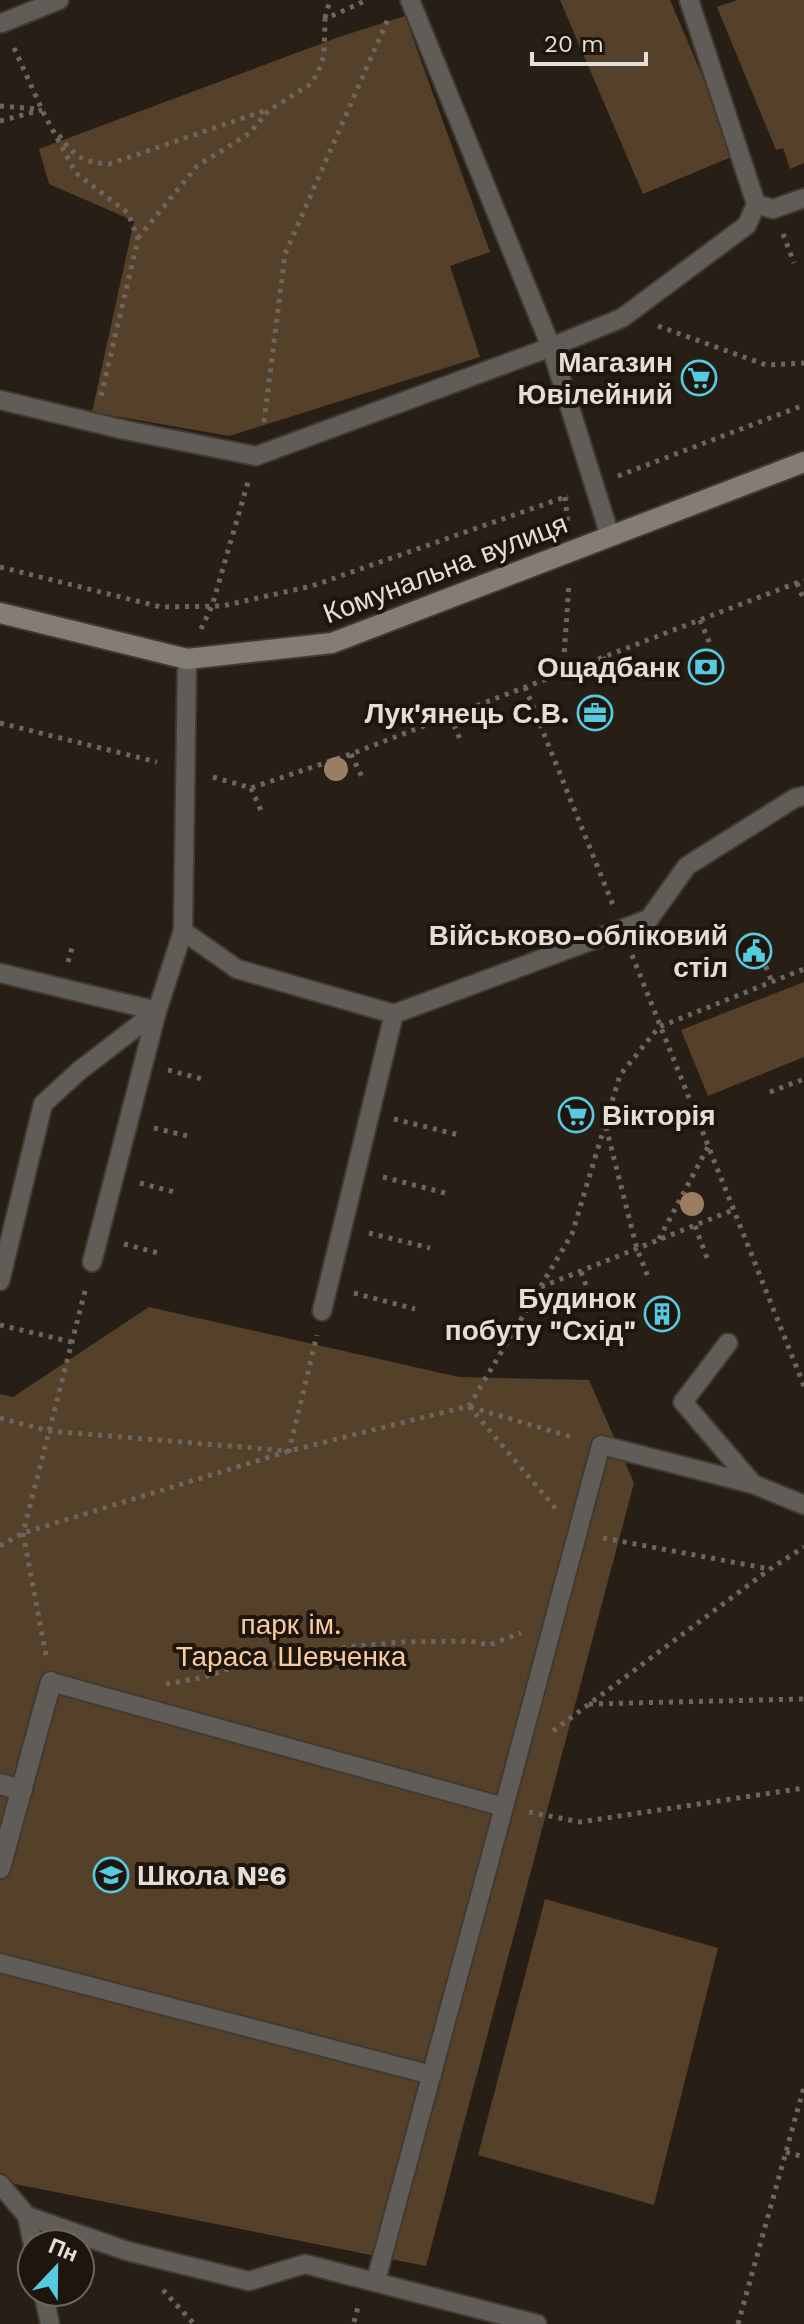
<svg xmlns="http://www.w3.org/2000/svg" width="804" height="2324" viewBox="0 0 804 2324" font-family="'Work Sans',sans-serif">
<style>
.green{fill:#554029}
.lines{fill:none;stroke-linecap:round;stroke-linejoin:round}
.service-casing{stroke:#413a31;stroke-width:22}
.pedestrian-casing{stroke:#413a31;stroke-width:24}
.secondary-casing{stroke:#413a31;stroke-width:24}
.path{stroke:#6d665e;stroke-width:5;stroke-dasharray:4 6;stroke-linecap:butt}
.service{stroke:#605c57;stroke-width:18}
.pedestrian{stroke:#605c57;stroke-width:20}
.secondary{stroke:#847d76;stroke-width:20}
.tree{fill:#9a7e61}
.labels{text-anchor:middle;stroke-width:8;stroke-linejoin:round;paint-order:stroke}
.poi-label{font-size:28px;font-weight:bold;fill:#e4ded8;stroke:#1e150d;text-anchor:end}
.street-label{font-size:28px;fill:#e4ded8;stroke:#1e150d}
.park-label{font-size:28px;fill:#f8cc9f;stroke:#1e150d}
</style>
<rect width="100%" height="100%" fill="#271f16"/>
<path class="green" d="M560,0H670L736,155L643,194Z
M737,0H804V163L790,169L783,148L776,150L717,7Z
M405,16L490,252L450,266L480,357L229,436L92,412L134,221L49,184L39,149L339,37Z
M804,982V1057L708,1096L681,1030Z
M149,1307L459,1377L589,1380L634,1483L426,2266L0,2181V1394L13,1397Z
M545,1899L718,1948L654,2205L478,2155Z"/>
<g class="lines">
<g class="service-casing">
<path id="service" d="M2,23L59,0
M756,204L773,209L804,198
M0,400L125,430L256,456L551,347L410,0
M610,536L551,347L622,318L747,225L756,204L689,0
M183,931L237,969L394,1014L322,1311
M0,973L157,1011
M394,1014L649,919L687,866L795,798L804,796
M92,1262L157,1011L183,931L187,659
M0,1281L43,1104L79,1071L157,1011
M728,1343L683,1402L753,1484L804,1505
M51,1682L504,1807L376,2280
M504,1807L601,1445L753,1484
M0,1963L432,2075
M0,2184L27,2216L127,2251L249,2281L305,2264L537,2324
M27,2216L33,2244
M43,2292L50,2324"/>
</g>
<g class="pedestrian-casing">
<path id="pedestrian" d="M0,1784L22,1790
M0,1868L51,1682"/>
</g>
<g class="secondary-casing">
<path id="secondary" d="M0,613L187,659L332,643L804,462"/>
</g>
<path class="path" d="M325,18L330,0
M14,48L44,114L76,173L128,213L138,239L101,396
M0,106L37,109
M0,121L42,110
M59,135C74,156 83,163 109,164L267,110
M783,234L794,263
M138,238L197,166L250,133L268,111L309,85L317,75L324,56L325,19L367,0
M658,326L766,365L804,363
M264,422L285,254L388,19
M618,476L804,405
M565,497L568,524
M0,567L161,607L222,606L312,586L568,496
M797,583L804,600
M700,620L710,644
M201,629L212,606L248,482
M603,657L613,682
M563,672L569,582
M525,687L613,905
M450,716L460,739
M0,723L157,762
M351,754L362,777
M213,777L251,788L351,754L804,580
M251,788L263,815
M632,955L804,1386
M762,957L772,982
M68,962L73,944
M168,1070L206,1080
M770,1092L804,1079
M394,1119L459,1135
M606,1127L637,1249L649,1279
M154,1128L192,1137
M383,1177L445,1193
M140,1183L178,1193
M695,1226L707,1258
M369,1233L430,1248
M659,1239L708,1147
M124,1244L162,1254
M581,1272L592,1301
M541,1287L733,1210
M354,1293L415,1309
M0,1325L72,1342
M469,1406L556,1509
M470,1407L575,1438
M0,1418L49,1431L289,1451L317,1335
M603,1538L770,1569
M0,1546L23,1533L289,1451L469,1406L572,1234L620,1075L659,1027L804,969
M46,1655L23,1533L86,1287
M166,1684L205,1677L237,1666L279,1663L348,1647L402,1642L470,1641L489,1645L521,1633
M589,1704L804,1699
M553,1731L770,1569L804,1547
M529,1812L580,1822L804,1788
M786,2152L804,2157
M163,2290L194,2324
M354,2322L358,2307
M738,2324L804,2087"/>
<use href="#service" class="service"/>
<use href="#pedestrian" class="pedestrian"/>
<use href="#secondary" class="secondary"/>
</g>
<g class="tree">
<circle cx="336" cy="769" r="12"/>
<circle cx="692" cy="1204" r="12"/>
</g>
<defs>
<g id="supermarket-ring" transform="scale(1.8)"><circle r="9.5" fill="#1e150d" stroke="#55cae0" stroke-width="1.5"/><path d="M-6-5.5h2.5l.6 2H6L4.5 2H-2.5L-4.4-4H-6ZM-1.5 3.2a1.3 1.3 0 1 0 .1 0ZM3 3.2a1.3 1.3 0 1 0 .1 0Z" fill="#55cae0"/></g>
<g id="bank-ring" transform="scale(1.8)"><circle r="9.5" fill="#1e150d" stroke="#55cae0" stroke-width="1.5"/><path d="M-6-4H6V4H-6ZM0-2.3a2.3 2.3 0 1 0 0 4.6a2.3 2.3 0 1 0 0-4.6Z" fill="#55cae0"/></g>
<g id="office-ring" transform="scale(1.8)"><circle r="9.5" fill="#1e150d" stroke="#55cae0" stroke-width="1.5"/><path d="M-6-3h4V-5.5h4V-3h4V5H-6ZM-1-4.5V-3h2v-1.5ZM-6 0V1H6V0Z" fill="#55cae0"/></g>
<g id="civic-ring" transform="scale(1.8)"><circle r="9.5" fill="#1e150d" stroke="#55cae0" stroke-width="1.5"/><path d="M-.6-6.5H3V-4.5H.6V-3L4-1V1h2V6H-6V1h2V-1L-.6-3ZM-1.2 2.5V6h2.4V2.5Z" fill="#55cae0"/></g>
<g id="building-ring" transform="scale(1.8)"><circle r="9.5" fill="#1e150d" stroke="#55cae0" stroke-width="1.5"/><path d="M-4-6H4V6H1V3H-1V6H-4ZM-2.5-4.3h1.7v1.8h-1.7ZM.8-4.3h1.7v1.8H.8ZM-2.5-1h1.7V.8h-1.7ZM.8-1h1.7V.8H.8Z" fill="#55cae0"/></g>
<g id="school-ring" transform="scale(1.8)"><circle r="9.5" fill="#1e150d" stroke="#55cae0" stroke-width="1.5"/><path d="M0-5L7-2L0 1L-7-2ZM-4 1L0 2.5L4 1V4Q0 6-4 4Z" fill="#55cae0"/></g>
</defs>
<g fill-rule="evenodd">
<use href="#supermarket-ring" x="699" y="378"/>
<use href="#bank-ring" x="706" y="667"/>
<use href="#office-ring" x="595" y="713"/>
<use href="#civic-ring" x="754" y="951"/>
<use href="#supermarket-ring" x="576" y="1115"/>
<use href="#building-ring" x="662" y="1314"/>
<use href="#school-ring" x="111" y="1875"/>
</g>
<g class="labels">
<g class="poi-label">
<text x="673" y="372">Магазин<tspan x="673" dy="32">Ювілейний</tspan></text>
<text x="680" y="677">Ощадбанк</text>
<text x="569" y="723">Лук'янець С.В.</text>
<text x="728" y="945">Військово-обліковий<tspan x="728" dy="32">стіл</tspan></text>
<text x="602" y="1125" text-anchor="start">Вікторія</text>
<text x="636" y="1308">Будинок<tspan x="636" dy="32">побуту "Схід"</tspan></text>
<text x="137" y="1885" text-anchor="start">Школа №6</text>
</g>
<g class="street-label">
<text transform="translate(445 568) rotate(-21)" y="10">Комунальна вулиця</text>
</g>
<g class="park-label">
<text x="291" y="1634">парк ім.<tspan x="291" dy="32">Тараса Шевченка</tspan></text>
</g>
</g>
<g transform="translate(56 2268) rotate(22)"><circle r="38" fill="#1e150d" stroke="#6d655e" stroke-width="2"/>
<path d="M0-6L14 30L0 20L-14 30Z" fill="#55cae0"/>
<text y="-12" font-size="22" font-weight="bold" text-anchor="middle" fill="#e4ded8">Пн</text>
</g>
<path d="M532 52v12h114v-12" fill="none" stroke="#e4ded8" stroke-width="4"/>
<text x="544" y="52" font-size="24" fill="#e4ded8" stroke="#1e150d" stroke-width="6" paint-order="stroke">20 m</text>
</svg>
